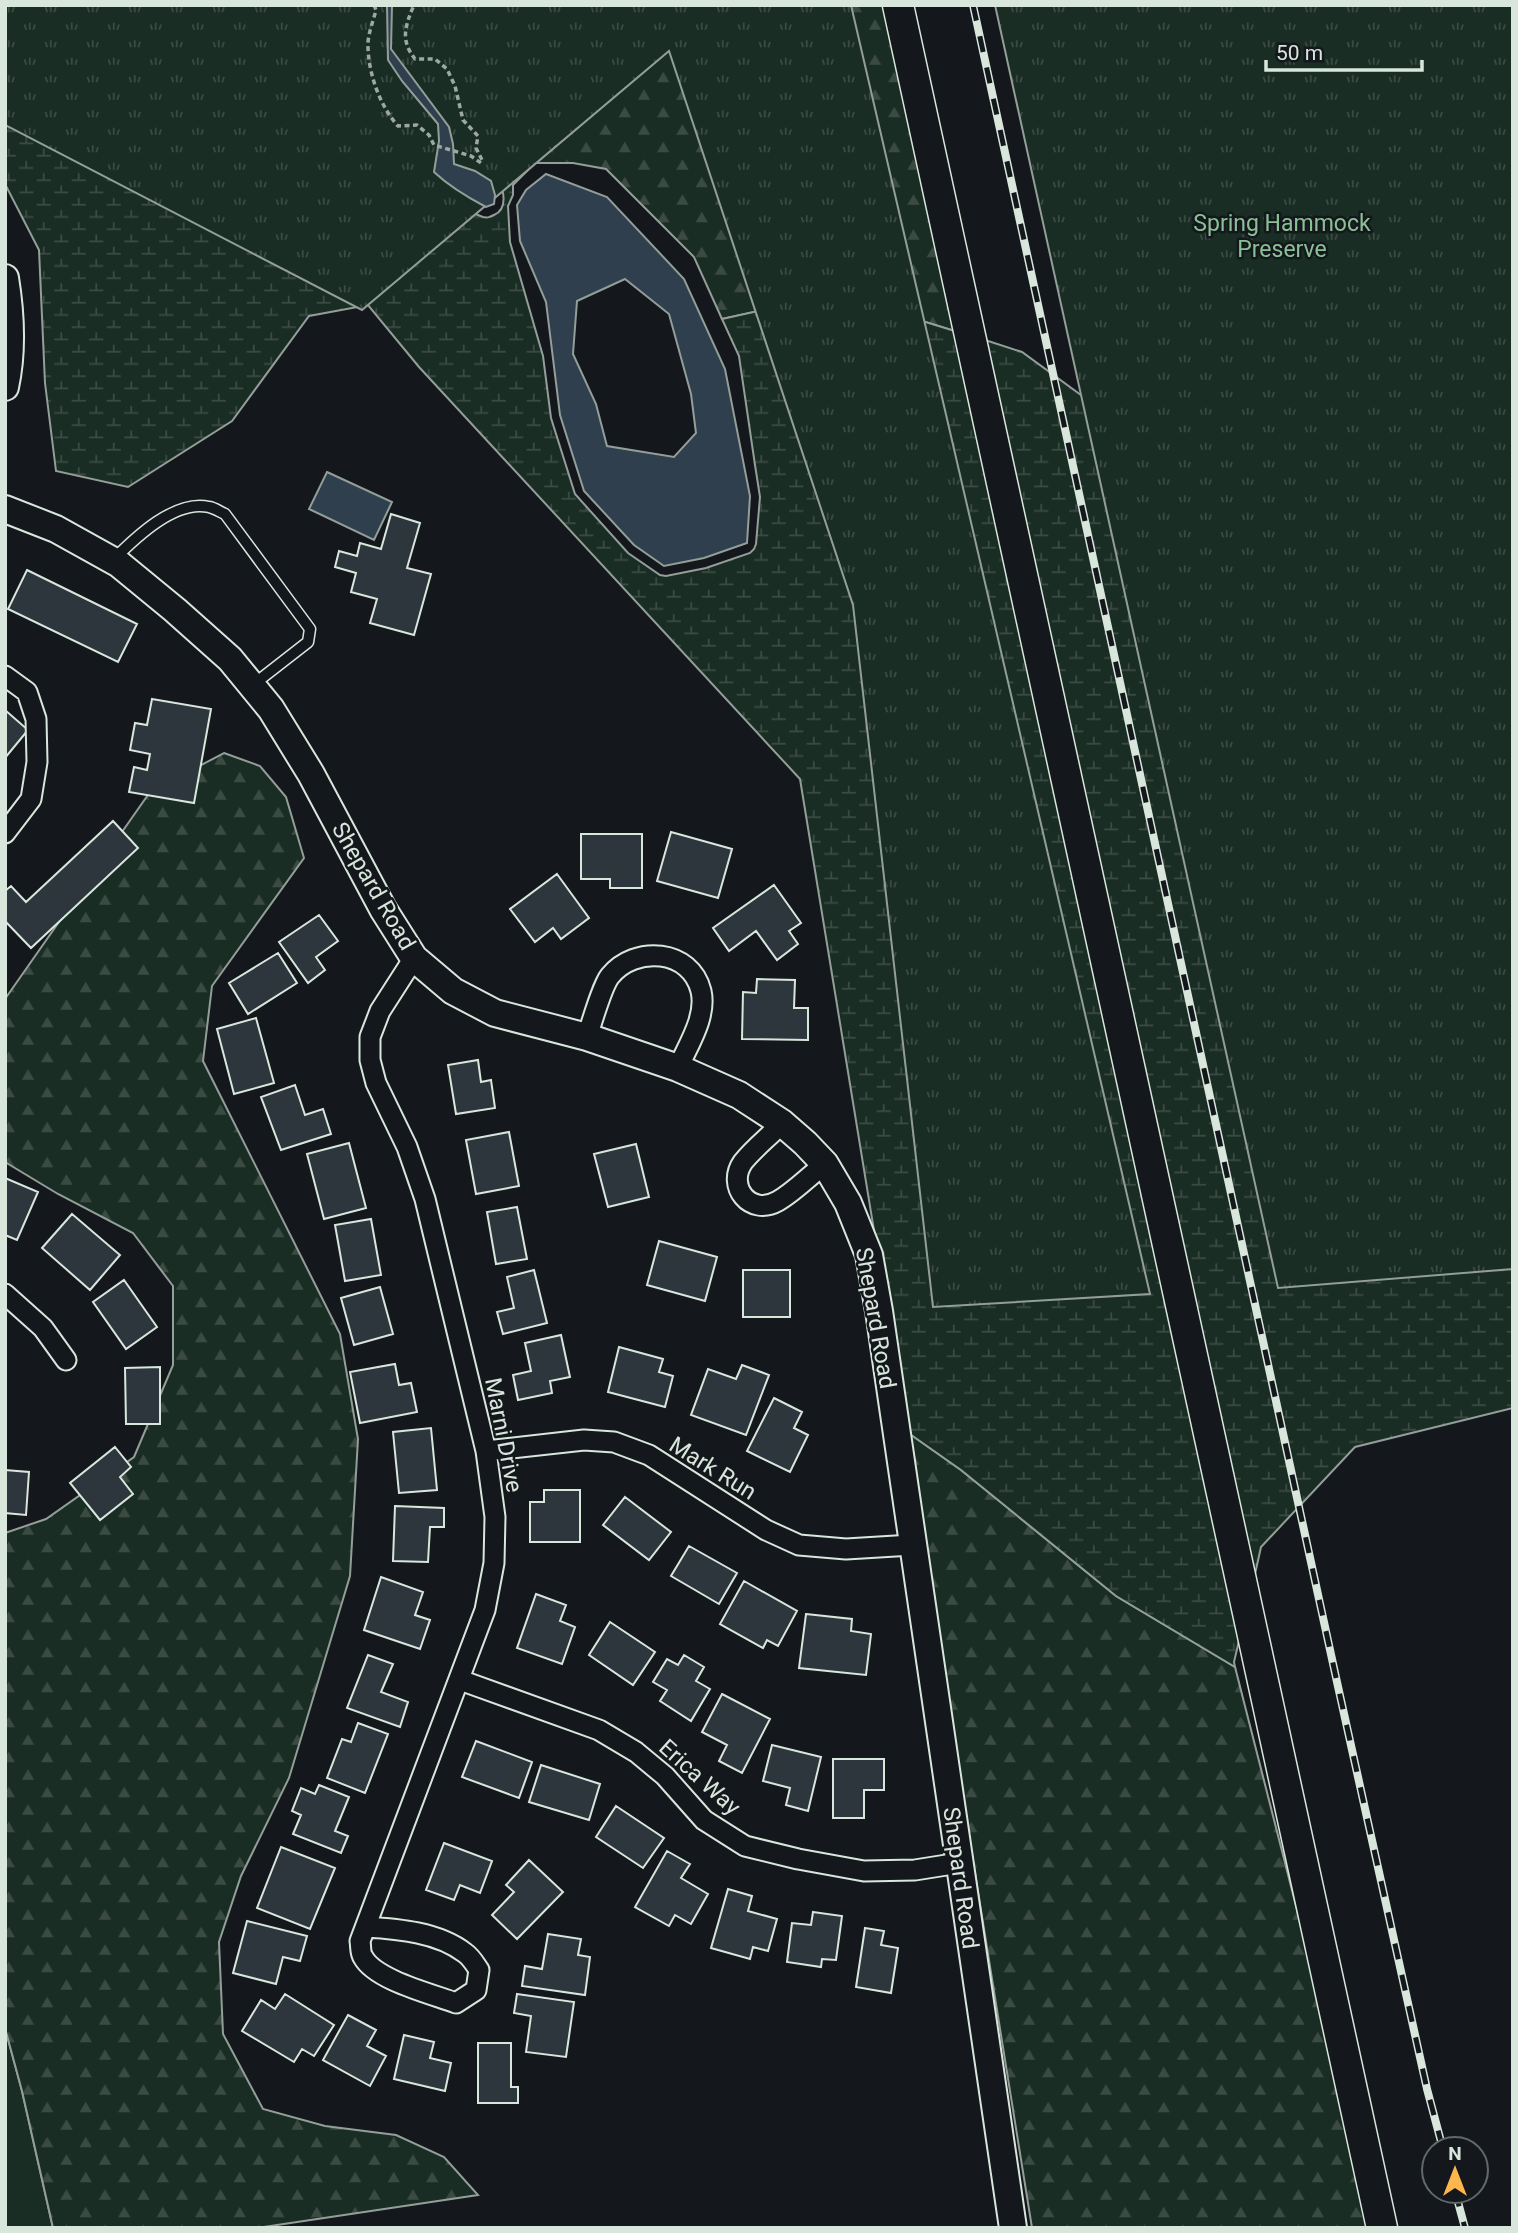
<svg xmlns="http://www.w3.org/2000/svg" width="1518" height="2233" viewBox="0 0 1518 2233" font-family="Roboto,sans-serif">
<style>
.grass{fill:#1a2d24;stroke:#939e99;stroke-width:2}
.forest{fill:url(#forest-firs);stroke:#939e99;stroke-width:2}
.wetland{fill:url(#wetland-marsh);stroke:#939e99;stroke-width:2}
.park{fill:url(#park-tufts);stroke:#939e99;stroke-width:2}
.water{fill:#2f3f4d;stroke:#939e99;stroke-width:2;fill-rule:evenodd}
.building{fill:#2c363c;stroke:#d8e6dc;stroke-width:2}
.lines{fill:none;stroke-linecap:round;stroke-linejoin:round}
.lane-casing{stroke:#d8e6dc;stroke-width:13}
.street-casing{stroke:#d8e6dc;stroke-width:23}
.secondary-casing{stroke:#d8e6dc;stroke-width:30}
.primary-casing{stroke:#d8e6dc;stroke-width:33}
.path{stroke:#9da8a2;stroke-width:3.5;stroke-dasharray:5 3.5;stroke-linecap:butt}
.lane{stroke:#14181c;stroke-width:10}
.street{stroke:#14181c;stroke-width:19}
.secondary{stroke:#14181c;stroke-width:26}
.primary{stroke:#14181c;stroke-width:30}
.rail-casing{stroke:#d8e6dc;stroke-width:8}
.rail{stroke:#14181c;stroke-width:5;stroke-dasharray:16;stroke-linecap:butt}
.labels{text-anchor:middle;stroke-width:5;stroke-linejoin:round;paint-order:stroke}
.park-label{font-size:23px;fill:#8ac095;stroke:#14181c}
.street-label{font-size:23px;fill:#d8e6dc;stroke:#14181c}
</style>
<defs>
<pattern id="forest-firs" width="22" height="20" patternUnits="userSpaceOnUse" patternTransform="scale(1.75)"><rect width="22" height="20" fill="#1a2d24"/><path d="M5 1l3.5 6h-7zM16 11l3.5 6h-7z" fill="#3b4b43"/></pattern>
<pattern id="wetland-marsh" width="20" height="14" patternUnits="userSpaceOnUse" patternTransform="scale(1.75)"><rect width="20" height="14" fill="#1a2d24"/><path d="M1 5h8M5 5V1M11 12h8M15 12V8" fill="none" stroke="#3b4b43"/></pattern>
<pattern id="park-tufts" width="24" height="20" patternUnits="userSpaceOnUse" patternTransform="scale(1.75)"><rect width="24" height="20" fill="#1a2d24"/><path d="M3 7l-1-3M5 7V3M7 7l1-3M15 17l-1-3M17 17v-4M19 17l1-3" fill="none" stroke="#3b4b43"/></pattern>
</defs>
<rect width="100%" height="100%" fill="#14181c"/>
<path class="grass" d="M5,2028L22,2091L53,2228H5Z"/>
<path class="forest" d="M551,5H887L958,332L867,304H790L722,319L694,257L606,169L573,163H535Z
M224,753L260,766L286,797L304,858L212,986L203,1061L340,1334L358,1439L350,1576L289,1778L241,1876L219,1942L223,2034L263,2109L325,2126L396,2135L444,2157L478,2195L257,2228H53L22,2091L5,2028V1533L46,1519L134,1457L173,1365V1286L133,1233L58,1194L5,1162V999L150,792Z
M907,1432L961,1470L1116,1596L1235,1667L1307,1949L1372,2228H1032L923,1549Z"/>
<path class="wetland" d="M5,5L448,198C459,204 472,214 483,217C488,218 490,217 494,215C510,208 502,187 498,174L535,163L513,185V195L508,206L510,242L543,356L551,418L575,494L628,553L660,575L666,576L706,568L750,553L754,549L756,544L760,497L755,465L739,356L722,319L790,304H867L958,332L1241,1632L1234,1662L1235,1667L1116,1596L961,1470L907,1432L800,779L419,367L368,305L309,316L232,421L128,487L56,471L45,383L39,250L5,184Z
M982,339L1022,352L1096,406L1513,361V1408L1355,1447L1261,1547L1253,1583Z"/>
<path class="park" d="M5,5H851L1150,1294L933,1307L853,605L669,51L362,310L5,125Z
M995,5H1513V1269L1278,1288Z"/>
<path class="water" d="M387,5H392L391,49L449,127L453,144L454,164L475,171L491,181L495,195L494,204L486,207C467,197 450,187 434,172L439,141L438,124L402,81L388,60Z
M546,174L607,197L684,279L725,369L750,496L747,543L704,558L664,566L634,545L584,491L560,415L546,302L520,241L517,205L526,190ZM625,279L669,314L691,394L696,433L674,457L607,446L596,404L573,354L577,301Z
M327,472L392,502L374,540L309,509Z"/>
<path class="building" d="M391,514L420,523L407,568L431,574L414,635L370,623L377,599L351,592L356,573L335,567L339,551L357,556L360,543L381,549Z
M27,570L137,624L118,662L8,609Z
M152,699L211,709L194,803L129,792L134,767L147,770L150,754L130,750L135,723L147,725Z
M5,710L28,730L5,758Z
M113,821L138,848L31,948L5,921V891L11,886L26,902Z
M671,832L732,849L718,898L657,881Z
M581,834H642V888H610V879H581Z
M557,874L589,918L561,939L553,928L535,942L510,909Z
M774,885L801,923L789,931L798,944L777,960L756,931L729,951L713,928Z
M319,915L338,941L316,957L325,970L308,983L279,942Z
M278,953L297,983L248,1014L229,983Z
M757,979L795,980L794,1008H808V1040L742,1039L743,992L756,993Z
M256,1018L274,1083L234,1094L217,1029Z
M478,1060L481,1082L491,1080L495,1108L456,1114L448,1065Z
M295,1085L305,1115L323,1109L331,1134L281,1150L261,1097Z
M509,1132L519,1186L476,1194L466,1140Z
M349,1143L366,1208L324,1219L307,1154Z
M636,1144L649,1197L608,1207L594,1154Z
M5,1178L38,1192L17,1240L5,1235Z
M517,1207L527,1259L496,1264L487,1212Z
M72,1214L120,1255L90,1290L42,1248Z
M371,1219L381,1275L345,1281L335,1225Z
M659,1241L717,1257L705,1301L647,1285Z
M534,1270L547,1323L503,1334L497,1312L514,1308L507,1277Z
M743,1270H790V1317H743Z
M124,1280L157,1327L126,1349L93,1302Z
M380,1287L393,1334L354,1345L341,1298Z
M561,1335L570,1377L550,1381L552,1393L518,1400L513,1375L531,1371L525,1343Z
M619,1347L663,1359L659,1372L673,1376L665,1407L608,1392Z
M395,1364L399,1385L411,1383L417,1412L360,1423L350,1372Z
M742,1365L769,1375L746,1435L691,1415L708,1369L736,1379Z
M160,1367V1424H126L125,1368Z
M774,1398L802,1412L794,1428L808,1435L790,1472L747,1451Z
M431,1428L437,1490L399,1493L393,1432Z
M115,1447L131,1467L120,1477L133,1494L100,1520L70,1483Z
M5,1470L29,1472L26,1515L5,1513Z
M544,1490H580V1542H530V1502H544Z
M625,1497L671,1532L649,1560L603,1525Z
M395,1506L444,1508V1527H430L428,1562L393,1561Z
M689,1546L737,1573L719,1604L671,1576Z
M381,1577L423,1592L415,1615L430,1620L420,1649L364,1630Z
M744,1581L797,1611L778,1646L767,1640L763,1648L720,1624Z
M536,1594L566,1605L560,1621L575,1627L562,1664L517,1648Z
M806,1614L852,1619L851,1631L871,1634L866,1675L799,1668Z
M610,1622L655,1652L633,1685L589,1655Z
M368,1655L393,1664L381,1692L408,1702L400,1727L347,1708Z
M684,1655L704,1667L696,1681L710,1689L691,1721L660,1701L667,1690L653,1682L667,1659L678,1665Z
M722,1694L770,1719L742,1773L719,1761L727,1745L702,1732Z
M358,1723L388,1734L365,1793L327,1778L342,1739L351,1742Z
M476,1741L532,1762L519,1798L462,1777Z
M772,1745L821,1757L808,1811L786,1805L790,1788L763,1781Z
M833,1759H884V1790H864V1818H833Z
M541,1765L600,1784L589,1820L529,1802Z
M319,1785L349,1797L335,1831L348,1836L341,1853L293,1834L301,1815L292,1811L301,1788L315,1794Z
M616,1806L664,1838L643,1868L596,1837Z
M444,1843L492,1861L480,1893L460,1885L454,1900L426,1890Z
M281,1847L335,1868L310,1929L257,1908Z
M667,1851L690,1864L681,1878L708,1894L691,1924L675,1915L669,1926L635,1907Z
M529,1860L563,1892L517,1939L492,1915L514,1892L506,1885Z
M728,1889L752,1896L748,1911L777,1919L768,1951L753,1947L750,1959L711,1948Z
M813,1912L842,1916L836,1960L822,1959L821,1967L787,1962L792,1923L811,1925Z
M247,1921L307,1936L300,1961L283,1957L276,1984L233,1973Z
M865,1928L884,1931L881,1945L898,1948L891,1993L856,1987Z
M548,1934L581,1939L578,1955L590,1957L585,1995L522,1986L525,1966L542,1969Z
M285,1994L334,2025L314,2056L302,2049L294,2062L242,2031L261,2000L275,2009Z
M517,1994L574,2002L566,2057L526,2052L531,2016L514,2013Z
M348,2015L376,2030L367,2046L386,2056L370,2086L323,2060Z
M404,2035L434,2042L430,2058L451,2063L445,2091L394,2079Z
M478,2043H511V2087H518V2103H478Z"/>
<g class="lines">
<g class="lane-casing">
<path id="lane" d="M113,560C135,538 175,499 209,507C215,508 220,512 225,514L310,629L308,642L254,684"/>
</g>
<g class="street-casing">
<path id="street" d="M5,676L27,692L36,719L37,762L31,799L5,833
M587,1037C592,1022 602,986 610,976C635,945 691,949 701,991C707,1017 688,1045 678,1068
M782,1123C770,1136 754,1148 743,1162C726,1186 750,1217 778,1201C794,1192 809,1176 825,1164
M5,1294L43,1328L66,1360
M486,1451L584,1440L614,1442L649,1455L766,1530L799,1545L846,1549L912,1545
M460,1680L599,1730L636,1752L665,1776L704,1820L745,1846L798,1859L864,1871L915,1870L959,1863
M366,1927C398,1929 438,1932 465,1953C471,1957 475,1964 479,1970L476,1990L456,2003C432,1994 375,1980 363,1957C360,1953 361,1946 360,1941L485,1610L494,1563L495,1517L486,1451L425,1199L407,1147L376,1083L370,1060V1037L380,1011L414,958"/>
</g>
<g class="secondary-casing">
<path id="secondary" d="M5,278C11,315 13,350 5,387
M5,509L56,529L119,564L175,610L230,659L271,709L311,774L383,909L414,958L453,991L495,1013L587,1037L678,1068L739,1095L782,1123L805,1143L825,1164L848,1203L869,1255L879,1311L1013,2228"/>
</g>
<g class="primary-casing">
<path id="primary" d="M898,5L1382,2228"/>
</g>
<path class="path" d="M374,5L376,10C373,22 367,36 368,48C369,75 380,106 398,126L417,125L429,135L434,145L471,156L481,163L482,160L476,148L478,136L463,120L455,86L447,69L435,59H415C400,40 405,26 414,5"/>
<use href="#lane" class="lane"/>
<use href="#street" class="street"/>
<use href="#secondary" class="secondary"/>
<use href="#primary" class="primary"/>
<g class="rail-casing">
<path id="rail" d="M973,5L1337,1682L1427,2089L1443,2149
M1455,2191L1465,2228"/>
</g>
<use href="#rail" class="rail"/>
</g>
<g class="labels">
<g class="park-label">
<text x="1282" y="231">Spring Hammock<tspan x="1282" dy="26">Preserve</tspan></text>
</g>
<g class="street-label">
<text transform="translate(374 886) rotate(60)" y="8">Shepard Road</text>
<text transform="translate(876 1318) rotate(80)" y="8">Shepard Road</text>
<text transform="translate(504 1435) rotate(79)" y="8">Marni Drive</text>
<text transform="translate(713 1468) rotate(32)" y="8">Mark Run</text>
<text transform="translate(700 1777) rotate(42)" y="8">Erica Way</text>
<text transform="translate(961 1878) rotate(82)" y="8">Shepard Road</text>
</g>
</g>
<rect width="1518" height="2233" fill="none" stroke="#d8e6dc" stroke-width="14"/>
<g transform="translate(1455 2170)"><circle r="33" fill="#14181c" stroke="#626a69" stroke-width="2"/>
<path d="M0-5L12 26L0 18L-12 26Z" fill="#ffb74d"/>
<text y="-10" font-size="19" font-weight="bold" text-anchor="middle" fill="#d8e6dc">N</text>
</g>
<path d="M1266 60v10h156v-10" fill="none" stroke="#d8e6dc" stroke-width="3.5"/>
<text x="1276" y="60" font-size="21" fill="#d8e6dc" stroke="#14181c" stroke-width="5" paint-order="stroke">50 m</text>
</svg>
